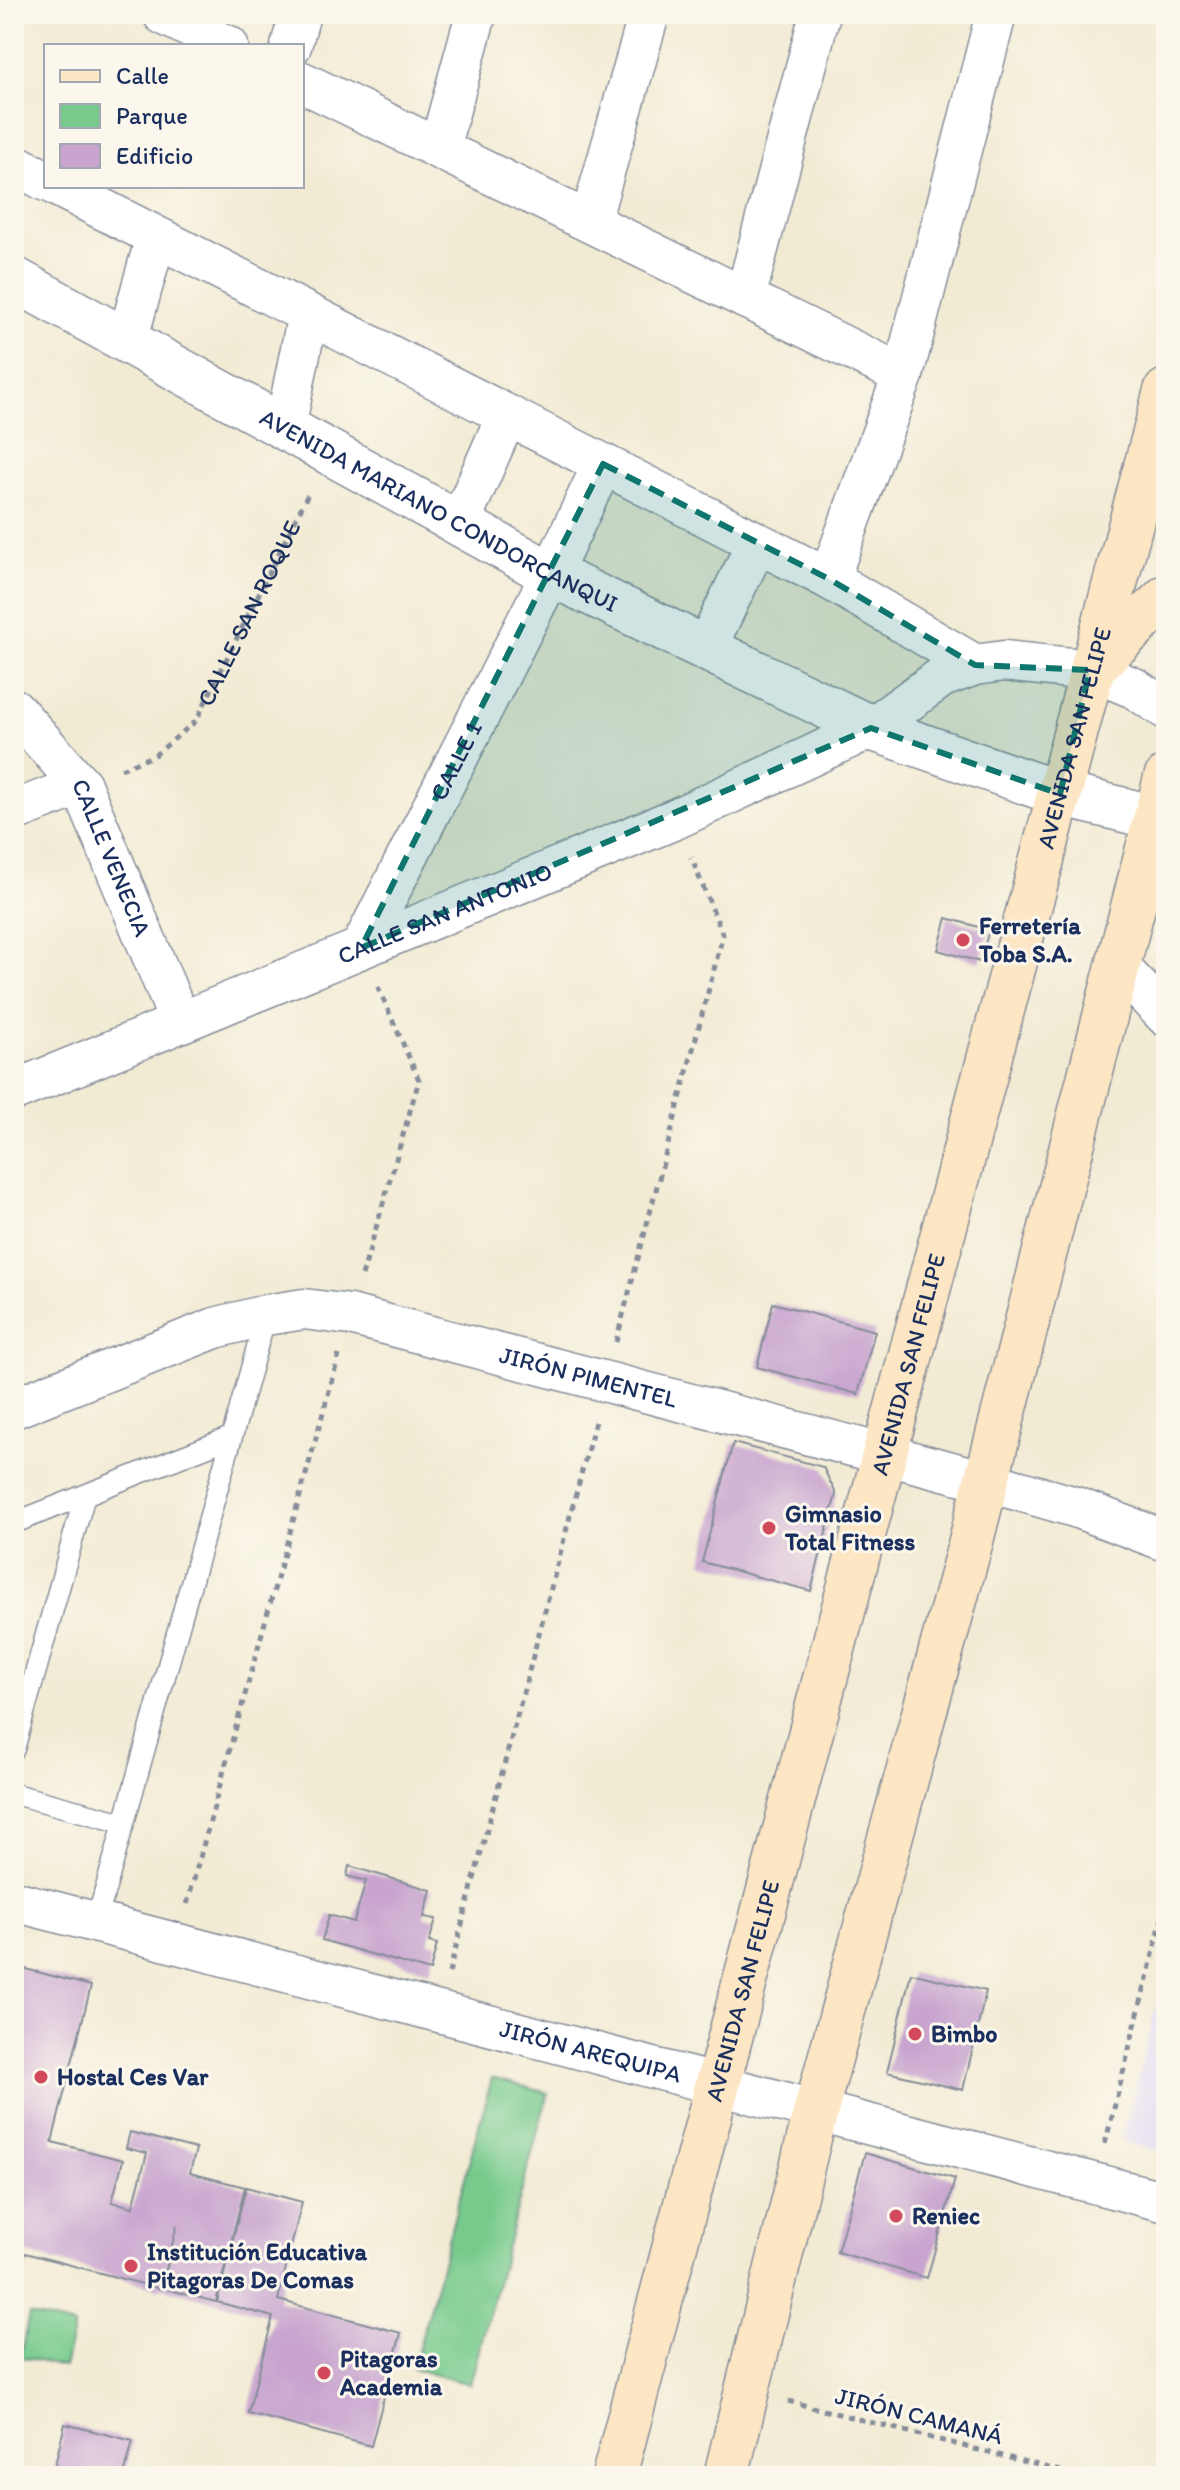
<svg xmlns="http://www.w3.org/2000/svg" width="1180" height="2490" viewBox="0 0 1180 2490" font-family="Itim,sans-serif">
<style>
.built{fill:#ddd5f6}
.green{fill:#77ca8c;stroke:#497c75;stroke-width:2}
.building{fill:#c8a4cf}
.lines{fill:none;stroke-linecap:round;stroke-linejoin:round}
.service-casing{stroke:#868d99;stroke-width:23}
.minor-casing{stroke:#868d99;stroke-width:43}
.tertiary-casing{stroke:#868d99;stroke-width:47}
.secondary-casing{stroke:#868d99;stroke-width:47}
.path{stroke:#868d99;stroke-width:5;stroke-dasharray:6 6;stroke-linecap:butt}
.service{stroke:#fff;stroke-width:20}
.minor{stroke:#fff;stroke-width:40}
.tertiary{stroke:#fff;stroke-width:44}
.secondary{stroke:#fce6c4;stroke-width:44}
.marked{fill:#0f766e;fill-opacity:0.2;stroke:#0f766e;stroke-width:6;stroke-dasharray:16 10;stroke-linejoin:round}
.poi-dot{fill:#d1495b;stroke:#fbf7ec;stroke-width:3}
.labels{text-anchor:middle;stroke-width:6;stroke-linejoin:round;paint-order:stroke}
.street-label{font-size:24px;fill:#1b2f5e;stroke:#fbf7ec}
.poi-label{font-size:24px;font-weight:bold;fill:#1b2f5e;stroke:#fbf7ec;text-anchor:start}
</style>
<rect width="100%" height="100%" fill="#fbf7ec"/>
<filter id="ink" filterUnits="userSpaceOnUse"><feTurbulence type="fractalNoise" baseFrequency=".0125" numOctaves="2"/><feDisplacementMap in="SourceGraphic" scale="16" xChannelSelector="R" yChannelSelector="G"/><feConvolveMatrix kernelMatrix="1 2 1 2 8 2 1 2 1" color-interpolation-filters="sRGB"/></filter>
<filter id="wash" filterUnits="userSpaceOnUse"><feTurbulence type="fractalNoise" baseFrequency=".006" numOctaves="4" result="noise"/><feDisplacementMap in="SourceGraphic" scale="32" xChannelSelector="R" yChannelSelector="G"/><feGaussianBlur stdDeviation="1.8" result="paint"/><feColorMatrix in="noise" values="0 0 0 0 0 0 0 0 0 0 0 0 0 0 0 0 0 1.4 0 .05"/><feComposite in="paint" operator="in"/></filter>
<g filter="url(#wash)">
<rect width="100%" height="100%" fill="#f2ebd4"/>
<path class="built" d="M1166,1967V2153L1122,2141Z"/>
<path class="green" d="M492,2078L548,2093L470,2384L413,2369Z
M29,2315L74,2326L64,2367L20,2357Z"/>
<g id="blocks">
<path class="building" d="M947,918L989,930L980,962L938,950Z
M773,1303L875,1331L858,1394L757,1367Z
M733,1443L823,1467L836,1494L811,1591L702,1562Z
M349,1866L431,1890L424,1917L436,1919L429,1942L437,1944L430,1971L322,1940L329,1915L354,1922L366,1881L347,1876Z
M14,1966L91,1986L52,2142L123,2160L112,2202L133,2207L147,2153L126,2148L130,2132L196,2149L190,2173L245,2187L216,2302L162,2288L177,2225L161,2289L25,2253L14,2292Z
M911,1973L986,1991L963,2090L887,2072Z
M865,2153L955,2179L927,2278L837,2252Z
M246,2187L302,2202L278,2300L401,2333L371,2446L248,2413L273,2317L217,2302Z
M65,2424L133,2441L124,2476H52Z"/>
</g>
</g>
<g filter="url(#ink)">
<use href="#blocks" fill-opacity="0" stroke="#868d99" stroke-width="2"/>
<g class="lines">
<g class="service-casing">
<path id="service" d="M14,1523L231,1437
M14,1749L85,1495
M14,1794L124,1823
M96,1923L266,1315"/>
</g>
<g class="minor-casing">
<g id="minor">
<path d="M163,14L228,46"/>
<path d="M291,46L300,14"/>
<path d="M302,82L903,375"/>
<path d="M439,149L476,14"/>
<path d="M14,164L46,181"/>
<path d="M57,186L829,579L975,665"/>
<path d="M590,222L649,14"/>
<path d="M745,298L820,14"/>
<path d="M127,341L156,237"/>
<path d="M285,428L308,314"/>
<path d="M460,522L507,415"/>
<path d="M829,579L903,375L996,14"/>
<path d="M706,648L757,543"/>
<path id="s2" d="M14,709L81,785L180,1022"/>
<path d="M14,811L81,785"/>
<path id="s3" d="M361,948L551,574L603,464"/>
<path d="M1118,966L1166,1016"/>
<path id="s4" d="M14,1091L675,819L871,728L942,677L975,665L1004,661L1090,670L1134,688L1166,709"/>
<path id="s5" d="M14,1408L215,1328L266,1315L304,1309L350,1315L986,1481L1075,1507L1166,1541"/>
<path id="s6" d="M14,1901L1166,2202"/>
</g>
</g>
<g class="tertiary-casing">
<g id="tertiary">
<path id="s7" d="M14,279L551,574L871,728L1060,794L1156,818"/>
</g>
</g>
<g class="secondary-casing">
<g id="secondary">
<path d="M1092,668L1166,597"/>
<path id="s8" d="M614,2476L1166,391"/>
<path d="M726,2476L816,2110L971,1541L1166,778"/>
</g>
</g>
<g class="path">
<path id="s1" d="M121,769L155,755L196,721L309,492"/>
<path d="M362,1276L419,1080L378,987"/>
<path d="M616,1342L723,935L691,857"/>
<path d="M187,1904L339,1355"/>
<path d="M449,1973L595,1422"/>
<path d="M1105,2144L1166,1903"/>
<path d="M788,2401L1080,2476"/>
</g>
<use href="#service" class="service"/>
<use href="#minor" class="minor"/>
<use href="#tertiary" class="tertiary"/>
<use href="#secondary" class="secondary"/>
</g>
</g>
<path class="marked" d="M603,464L829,579L975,665L1090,670L1060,794L871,728L361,948Z"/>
<g class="poi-dot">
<circle cx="963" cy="940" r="8"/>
<circle cx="769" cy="1528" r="8"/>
<circle cx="915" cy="2034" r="8"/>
<circle cx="41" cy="2077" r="8"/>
<circle cx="896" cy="2216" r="8"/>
<circle cx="131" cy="2266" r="8"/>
<circle cx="324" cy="2373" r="8"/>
</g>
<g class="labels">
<g class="street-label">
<text dy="8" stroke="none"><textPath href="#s7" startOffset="484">AVENIDA MARIANO CONDORCANQUI</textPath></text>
<text dy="8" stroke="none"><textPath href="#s1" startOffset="210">CALLE SAN ROQUE</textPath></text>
<text dy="8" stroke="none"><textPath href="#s8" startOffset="1798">AVENIDA SAN FELIPE</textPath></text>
<text dy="8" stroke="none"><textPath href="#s3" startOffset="210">CALLE 1</textPath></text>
<text dy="8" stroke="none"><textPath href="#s2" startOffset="180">CALLE VENECIA</textPath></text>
<text dy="8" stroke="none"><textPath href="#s4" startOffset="466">CALLE SAN ANTONIO</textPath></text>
<text dy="8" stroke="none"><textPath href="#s8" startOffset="1150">AVENIDA SAN FELIPE</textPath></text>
<text dy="8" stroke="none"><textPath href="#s5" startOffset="600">JIRÓN PIMENTEL</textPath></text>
<text dy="8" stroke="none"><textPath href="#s8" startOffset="502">AVENIDA SAN FELIPE</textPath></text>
<text dy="8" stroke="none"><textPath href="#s6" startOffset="596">JIRÓN AREQUIPA</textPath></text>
<text transform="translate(919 2416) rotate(14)" y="8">JIRÓN CAMANÁ</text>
</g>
<g class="poi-label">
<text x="979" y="934">Ferretería<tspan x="979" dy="28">Toba S.A.</tspan></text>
<text x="785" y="1522">Gimnasio<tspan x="785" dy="28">Total Fitness</tspan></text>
<text x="931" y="2042">Bimbo</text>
<text x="57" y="2085">Hostal Ces Var</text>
<text x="912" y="2224">Reniec</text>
<text x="147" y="2260">Institución Educativa<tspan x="147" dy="28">Pitagoras De Comas</tspan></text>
<text x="340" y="2367">Pitagoras<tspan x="340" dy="28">Academia</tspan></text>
</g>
</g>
<rect width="1180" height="2490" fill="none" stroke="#fbf7ec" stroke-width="48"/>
<rect x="44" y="44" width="260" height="144" fill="#fbf7ec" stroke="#a1a7b3" stroke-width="2"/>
<rect x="60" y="70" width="40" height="12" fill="#fce6c4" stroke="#a1a7b3" stroke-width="2"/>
<text x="116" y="84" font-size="24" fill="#1b2f5e">Calle</text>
<rect x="60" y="104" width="40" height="24" fill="#77ca8c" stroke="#a1a7b3" stroke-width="2"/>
<text x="116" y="124" font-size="24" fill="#1b2f5e">Parque</text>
<rect x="60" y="144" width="40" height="24" fill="#c8a4cf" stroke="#a1a7b3" stroke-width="2"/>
<text x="116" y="164" font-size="24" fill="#1b2f5e">Edificio</text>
</svg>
